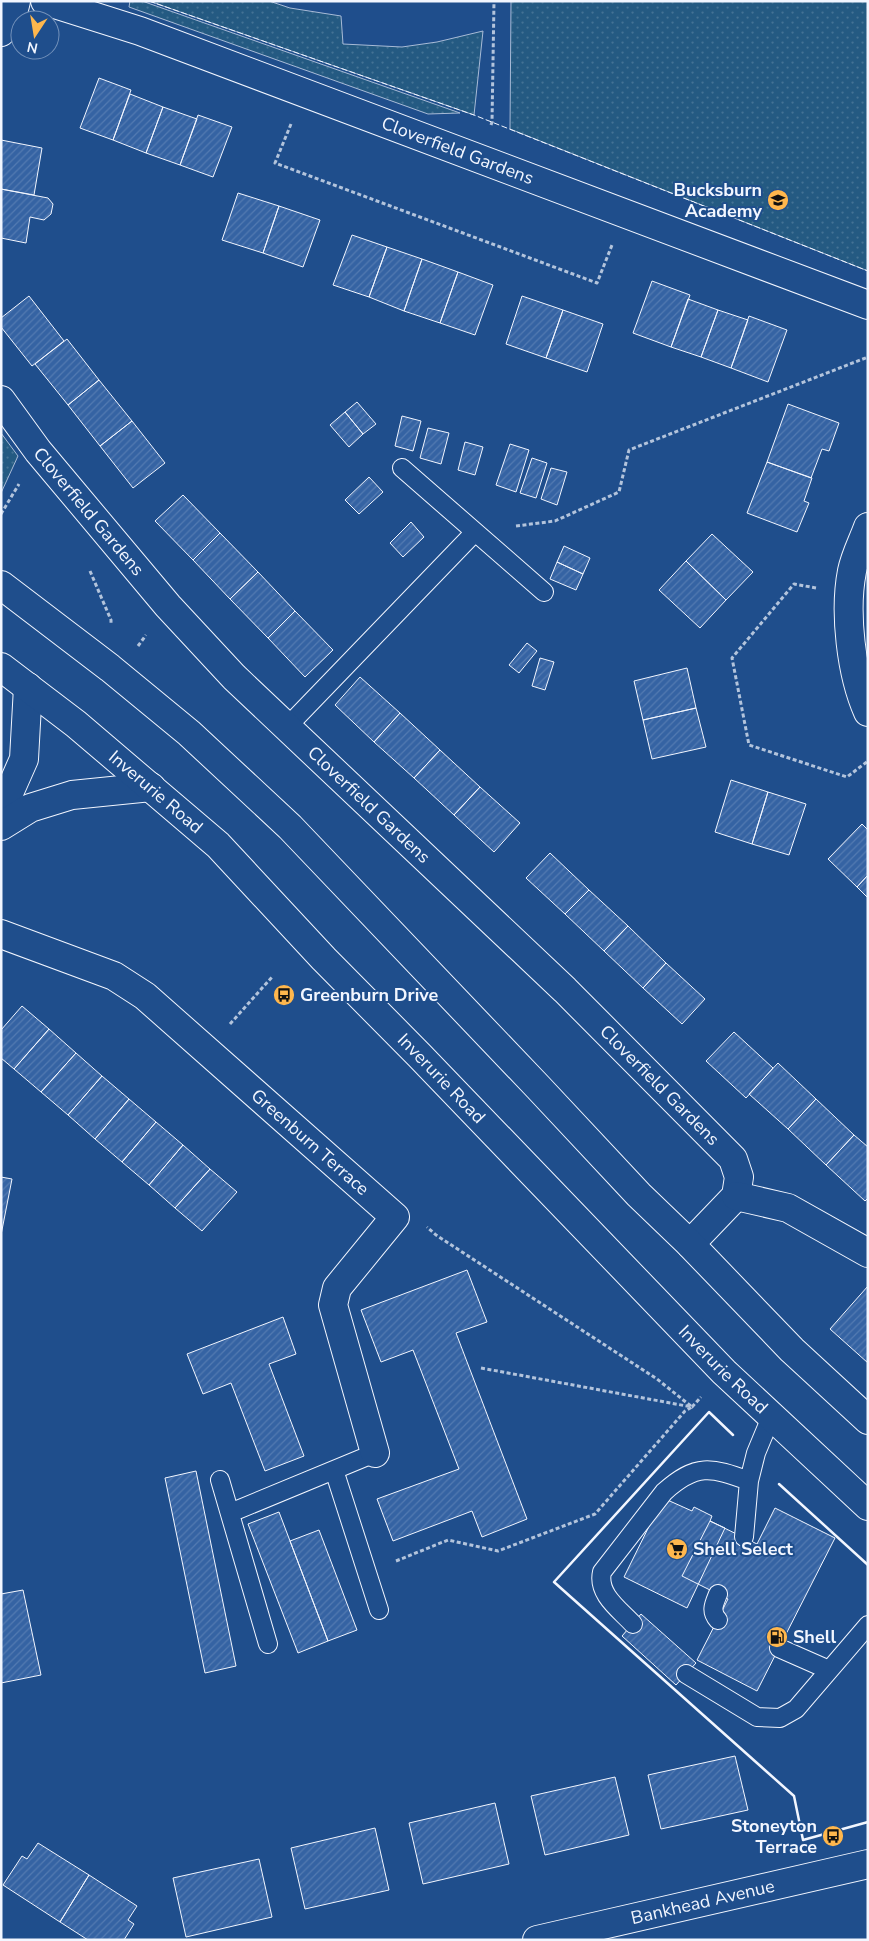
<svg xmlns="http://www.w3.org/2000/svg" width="869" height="1941" viewBox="0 0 869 1941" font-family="'Nunito Sans',sans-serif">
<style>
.grass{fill:url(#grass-dots);stroke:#a8bbd7}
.building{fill:url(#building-hatch);stroke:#f2f6ff}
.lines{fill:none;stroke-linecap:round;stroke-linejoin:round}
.service-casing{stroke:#f2f6ff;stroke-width:20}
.minor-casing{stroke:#f2f6ff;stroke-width:30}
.tertiary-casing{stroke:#f2f6ff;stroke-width:30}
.primary-casing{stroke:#f2f6ff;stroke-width:30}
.path{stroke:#b3c4dc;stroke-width:3;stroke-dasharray:4 2.5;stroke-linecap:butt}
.service{stroke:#1f4e8c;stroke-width:18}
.minor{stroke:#1f4e8c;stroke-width:28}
.tertiary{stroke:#1f4e8c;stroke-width:28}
.primary{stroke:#1f4e8c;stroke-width:28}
.fence{stroke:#f2f6ff;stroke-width:1;stroke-dasharray:6 2.5;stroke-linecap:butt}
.wall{stroke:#f2f6ff;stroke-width:2.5}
.labels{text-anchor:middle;stroke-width:4;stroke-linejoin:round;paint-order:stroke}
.street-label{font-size:18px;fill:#f2f6ff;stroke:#1f4e8c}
.poi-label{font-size:18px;font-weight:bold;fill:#f2f6ff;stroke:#1f4e8c;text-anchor:start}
</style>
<defs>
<pattern id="grass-dots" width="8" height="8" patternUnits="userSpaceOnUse" patternTransform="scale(1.25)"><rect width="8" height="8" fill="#245a82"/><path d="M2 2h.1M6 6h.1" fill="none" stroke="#447295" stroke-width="1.8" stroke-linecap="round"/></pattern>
<pattern id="building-hatch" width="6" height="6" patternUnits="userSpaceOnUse" patternTransform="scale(1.25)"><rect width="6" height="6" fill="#3563a3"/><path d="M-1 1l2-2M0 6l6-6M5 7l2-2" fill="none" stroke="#537ab1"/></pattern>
</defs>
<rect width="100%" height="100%" fill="#1f4e8c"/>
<path class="grass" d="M130,1H142L460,113L428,114L129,7Z
M149,1H269L290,8L341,16L343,44L402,47L437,42L483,31L474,115Z
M511,1H868V271L510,129Z
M1,433L18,456L1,493Z"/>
<path class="building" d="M99,78L131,90L113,140L80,128Z
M130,94L163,107L146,153L113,140Z
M163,107L197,119L180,165L146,153Z
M198,115L232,127L213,177L180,165Z
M1,140L42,148L34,195L1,189Z
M1,189L48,198L53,204L51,214L44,220L30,217L26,243L1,238Z
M238,193L279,206L263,253L222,240Z
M279,206L320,220L303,267L263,253Z
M352,235L387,247L369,297L333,285Z
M387,247L422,259L404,311L369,297Z
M422,259L458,272L440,323L404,311Z
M458,272L493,285L475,335L440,323Z
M652,281L690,295L671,347L633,333Z
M29,296L64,341L32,366L1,327V318Z
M522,296L563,310L546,358L506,344Z
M688,299L718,310L701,357L671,347Z
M563,310L603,324L587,372L546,358Z
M718,310L748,320L731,368L701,357Z
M749,316L787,330L768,382L731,368Z
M67,339L99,380L68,405L35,364Z
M99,380L132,421L100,446L68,405Z
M357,402L376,424L363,434L345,412Z
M788,404L839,423L829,451L822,449L811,478L767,462Z
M345,412L363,434L349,447L330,425Z
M402,416L421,421L413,451L395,446Z
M132,421L165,463L133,488L100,446Z
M428,428L449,433L441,464L420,458Z
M465,442L483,447L475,475L458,470Z
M510,444L529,450L516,492L496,485Z
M532,458L547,463L536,498L520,493Z
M767,462L812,478L804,501L809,503L797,532L747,513Z
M551,468L567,472L557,505L541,499Z
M369,477L383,492L359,514L345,500Z
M183,495L220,533L193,560L155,521Z
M411,522L424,537L403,557L390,543Z
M220,533L258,572L230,599L193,560Z
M712,534L753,572L726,600L686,561Z
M564,546L590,558L583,574L557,562Z
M686,561L726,600L700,628L659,590Z
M557,562L583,574L576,590L550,579Z
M258,572L295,611L268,638L230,599Z
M295,611L333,650L305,677L268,638Z
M527,643L537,651L519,673L509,665Z
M540,658L554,662L545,690L532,686Z
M687,668L696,708L643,720L634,681Z
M360,677L400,713L374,742L335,705Z
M696,708L706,747L652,759L643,720Z
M400,713L440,750L414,778L374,742Z
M440,750L480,787L454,815L414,778Z
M731,780L768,792L752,844L715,832Z
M480,787L520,823L494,852L454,815Z
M768,792L806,804L789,855L752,844Z
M862,824L868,830V875L857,887L828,859Z
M550,853L589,890L565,914L526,878Z
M868,875V898L857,887Z
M589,890L628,926L604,951L565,914Z
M628,926L666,963L643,988L604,951Z
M666,963L705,999L682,1024L643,988Z
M22,1006L49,1029L14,1069L1,1058V1030Z
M49,1029L76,1053L41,1092L14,1069Z
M734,1032L773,1068L746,1098L706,1061Z
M76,1053L102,1076L68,1115L41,1092Z
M778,1063L816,1099L788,1129L749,1094Z
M102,1076L129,1099L95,1139L68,1115Z
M129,1099L156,1122L122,1162L95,1139Z
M816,1099L854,1135L826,1165L788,1129Z
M156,1122L183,1145L149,1185L122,1162Z
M854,1135L868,1147V1198L865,1201L826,1165Z
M183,1145L210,1169L175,1208L149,1185Z
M210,1169L237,1192L202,1231L175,1208Z
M1,1177L12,1179L1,1235Z
M467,1270L487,1322L456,1333L527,1519L482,1537L472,1511L393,1541L377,1499L459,1469L413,1350L381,1362L361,1310Z
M868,1286V1363L830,1329Z
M283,1317L296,1354L269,1364L304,1456L265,1471L231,1383L203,1394L187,1354Z
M196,1471L236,1666L205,1673L165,1478Z
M663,1498L692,1511L694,1507L712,1516L710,1521L725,1528L687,1608L624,1577Z
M775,1508L835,1538L757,1691L697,1660L728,1599L682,1576L710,1521L757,1544Z
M279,1512L328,1641L298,1653L248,1524Z
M319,1530L357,1630L328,1641L290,1541Z
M23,1590L41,1675L1,1683V1594Z
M641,1614L696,1663L676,1685L622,1636Z
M735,1756L748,1810L661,1829L648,1775Z
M615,1777L629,1835L545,1855L531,1796Z
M495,1803L509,1864L423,1884L409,1823Z
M375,1828L389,1890L305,1909L291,1848Z
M38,1843L89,1875L60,1922L3,1885L22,1856L27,1859Z
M259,1859L272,1917L186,1937L173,1878Z
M89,1875L137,1906L128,1920L134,1924L124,1940H88L60,1922Z"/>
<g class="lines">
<g class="service-casing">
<path id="service" d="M402,468L544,592
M286,728L475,532
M334,1470L379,1610
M220,1480L268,1644
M230,1513L375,1453
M744,1537L749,1481L756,1453L771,1417
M718,1620C710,1611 714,1604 718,1594
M633,1624C619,1609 597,1594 602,1572L664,1492C696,1463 711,1467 749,1481
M779,1648L829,1670
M686,1674L757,1717L780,1718L796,1709L868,1625"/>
</g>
<g class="minor-casing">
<g id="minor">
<path id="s1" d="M45,1L140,31L868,305"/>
<path d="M1,32L13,13L16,1"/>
<path id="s2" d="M1,400L38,451L168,606L234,677L565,990L733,1159L739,1177L736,1196L690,1244"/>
<path d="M868,527C863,541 855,556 852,571C844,612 851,674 868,712"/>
<path id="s3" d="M1,934L114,976L145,996L395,1217L337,1288L333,1305L375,1453"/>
<path d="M736,1196L788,1208L868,1253"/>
</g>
</g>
<g class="tertiary-casing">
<g id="tertiary">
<path d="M1,811L24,759L28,687"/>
<path d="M1,826L30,808L72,795L151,787"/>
<path id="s4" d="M537,1940L868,1864"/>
</g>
</g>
<g class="primary-casing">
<g id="primary">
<path d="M1,585L110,668L189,733L290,827L538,1087L639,1195L690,1244L792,1350L868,1420"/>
<path id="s5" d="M1,667L76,724L218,845L324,959L419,1055L724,1372L868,1506"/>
</g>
</g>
<path class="path" d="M291,124L275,163L597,283L612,245
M491,125L492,122L494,1
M1,514L19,484
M516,526L555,521L619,492L629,450L868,357
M90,571L111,620V625
M816,588L794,584L732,658L749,745L847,777L868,761
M138,646L146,635
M230,1024L272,977
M481,1368L692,1407L701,1397
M396,1561L448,1540L498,1551L595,1514L685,1411L692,1407L657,1379L436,1235L427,1227"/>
<use href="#service" class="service"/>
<use href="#minor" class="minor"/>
<use href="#tertiary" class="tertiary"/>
<use href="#primary" class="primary"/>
<path class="fence" d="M149,1L474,115L868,271"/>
<path class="wall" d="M733,1435L709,1412L554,1582L794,1796L803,1840L868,1822
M779,1484L868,1565"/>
</g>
<defs>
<g id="school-disc" transform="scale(1.125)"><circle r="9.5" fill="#ffb74d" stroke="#1f4e8c"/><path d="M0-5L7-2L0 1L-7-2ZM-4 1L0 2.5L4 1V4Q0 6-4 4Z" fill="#111"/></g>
<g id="bus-disc" transform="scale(1.125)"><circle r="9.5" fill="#ffb74d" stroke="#1f4e8c"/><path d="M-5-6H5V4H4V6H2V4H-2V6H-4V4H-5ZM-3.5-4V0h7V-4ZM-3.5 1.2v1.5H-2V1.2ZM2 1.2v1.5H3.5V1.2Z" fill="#111"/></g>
<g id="supermarket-disc" transform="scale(1.125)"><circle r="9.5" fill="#ffb74d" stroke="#1f4e8c"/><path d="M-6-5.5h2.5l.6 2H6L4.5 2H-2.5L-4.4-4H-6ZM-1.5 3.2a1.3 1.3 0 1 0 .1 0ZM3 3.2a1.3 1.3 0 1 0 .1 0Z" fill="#111"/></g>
<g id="fuel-disc" transform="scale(1.125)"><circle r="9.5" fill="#ffb74d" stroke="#1f4e8c"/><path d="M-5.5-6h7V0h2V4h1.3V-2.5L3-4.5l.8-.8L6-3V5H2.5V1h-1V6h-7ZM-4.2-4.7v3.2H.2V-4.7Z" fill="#111"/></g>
</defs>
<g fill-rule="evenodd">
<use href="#school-disc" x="778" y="200"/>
<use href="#bus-disc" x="284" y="995"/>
<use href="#supermarket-disc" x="677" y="1549"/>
<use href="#fuel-disc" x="777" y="1637"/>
<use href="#bus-disc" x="833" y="1836"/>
</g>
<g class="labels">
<g class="street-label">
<text dy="6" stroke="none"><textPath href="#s1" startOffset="439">Cloverfield Gardens</textPath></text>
<text dy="6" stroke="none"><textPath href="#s2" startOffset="142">Cloverfield Gardens</textPath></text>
<text dy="6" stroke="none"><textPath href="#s5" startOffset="199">Inverurie Road</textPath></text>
<text dy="6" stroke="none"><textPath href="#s2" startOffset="548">Cloverfield Gardens</textPath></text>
<text dy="6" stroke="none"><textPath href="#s5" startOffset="604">Inverurie Road</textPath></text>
<text dy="6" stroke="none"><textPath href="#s2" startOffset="952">Cloverfield Gardens</textPath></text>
<text dy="6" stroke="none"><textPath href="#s3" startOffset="378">Greenburn Terrace</textPath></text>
<text dy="6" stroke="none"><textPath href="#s5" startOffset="1009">Inverurie Road</textPath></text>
<text dy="6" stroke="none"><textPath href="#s4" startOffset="170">Bankhead Avenue</textPath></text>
</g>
<g class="poi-label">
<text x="762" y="196" text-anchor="end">Bucksburn<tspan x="762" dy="21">Academy</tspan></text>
<text x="300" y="1001">Greenburn Drive</text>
<text x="693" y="1555">Shell Select</text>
<text x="793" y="1643">Shell</text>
<text x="817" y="1832" text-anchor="end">Stoneyton<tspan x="817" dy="21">Terrace</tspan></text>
</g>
</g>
<rect width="869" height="1941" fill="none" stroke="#f2f6ff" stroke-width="5"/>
<g transform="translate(35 35) rotate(192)"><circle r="24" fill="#1f4e8c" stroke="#7391ba"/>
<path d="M0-4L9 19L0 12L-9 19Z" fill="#ffb74d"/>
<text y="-8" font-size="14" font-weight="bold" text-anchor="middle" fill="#f2f6ff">N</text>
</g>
</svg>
